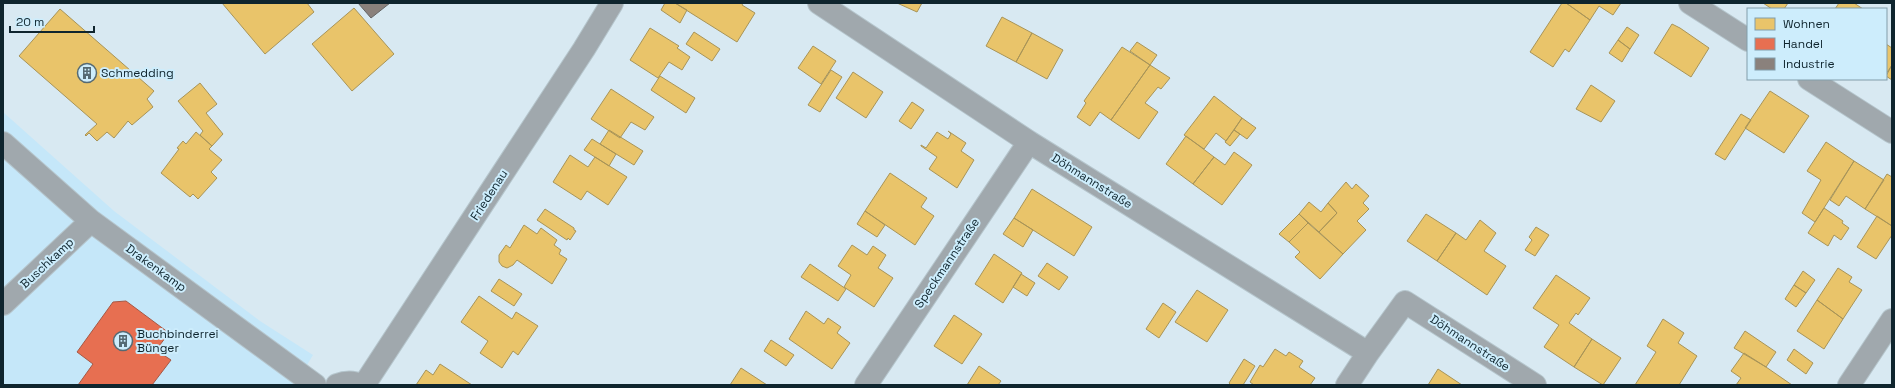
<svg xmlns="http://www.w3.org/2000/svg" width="1895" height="388" viewBox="0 0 1895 388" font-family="'Space Grotesk',sans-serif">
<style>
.built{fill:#c5e7f9}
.homes{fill:#e9c46a;stroke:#a89458}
.shops{fill:#e76f51;stroke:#a65946}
.industry{fill:#8a817c;stroke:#656565}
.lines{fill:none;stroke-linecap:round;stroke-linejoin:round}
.minor-casing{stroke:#b5c5cc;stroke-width:24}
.minor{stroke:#a0a8ad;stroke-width:22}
.labels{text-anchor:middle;stroke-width:4;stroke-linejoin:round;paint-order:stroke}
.poi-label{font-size:12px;fill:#0f252e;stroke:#cdedfc;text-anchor:start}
.street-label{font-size:12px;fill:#0f252e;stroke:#cdedfc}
</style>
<rect width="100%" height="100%" fill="#d8e9f2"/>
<path class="built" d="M3,112L114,211L260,321L313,355L295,385H3Z"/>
<path class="homes" d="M222,3H307L314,12L265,54Z
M665,3H675L687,10L680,23L661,10Z
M675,3H743L742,5L755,13L737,42Z
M897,3H922L917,12Z
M1562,3H1566L1590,20L1569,52L1565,49L1553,67L1530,52Z
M1566,3H1621L1613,15L1599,6L1590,20Z
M1763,3H1788L1784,9H1772Z
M1839,3H1854L1863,9H1835Z
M354,8L394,54L352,91L312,44Z
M60,9L154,91L147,99L153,107L132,125L128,121L114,138L107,132L97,141L89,133L86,136L85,135L97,124L19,56Z
M1002,17L1032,33L1016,62L986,46Z
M1672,24L1680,28L1709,48L1691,77L1654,53Z
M1627,27L1639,35L1630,49L1618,40Z
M650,28L679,46L677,48L690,57L682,70L669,62L658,78L630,60Z
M694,32L720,49L712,61L686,44Z
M1032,33L1063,50L1047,79L1016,62Z
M1618,40L1630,49L1622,62L1609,53Z
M1137,42L1157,55L1150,65L1130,51Z
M1886,44L1892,48V65L1886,74Z
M813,46L836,61L821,84L798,68Z
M1122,47L1150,65L1111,120L1100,112L1090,126L1077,117L1086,103L1084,101Z
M1150,65L1170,78L1161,89L1158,87L1145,103L1158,112L1139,139L1111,120Z
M1892,65V80L1886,76Z
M831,70L842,77L820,112L808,105Z
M853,72L883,92L866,118L836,98Z
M660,76L695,98L686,113L651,90Z
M200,83L217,104L206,113L223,134L212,146L200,135L203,131L178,101Z
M1591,85L1615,101L1601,122L1576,109Z
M611,89L654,117L645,130L631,122L620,138L591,119Z
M1770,91L1809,116L1784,153L1745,128Z
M1214,96L1242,118L1226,141L1216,133L1204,149L1184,135Z
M912,102L924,110L911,129L899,121Z
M1741,114L1751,120L1725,160L1715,154Z
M1242,118L1256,128L1247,139L1234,130Z
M609,130L643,151L634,165L600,144Z
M1234,130L1240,134L1230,146L1225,142Z
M948,131L966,143L961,151L974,160L957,188L929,169L937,157L921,146V145L926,148L937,132L948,139L951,134Z
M196,132L212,146L209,149L222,160L211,172L217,178L198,199L193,194L190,197L161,173L179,149L177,148L183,141L186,144Z
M1186,136L1214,157L1193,184L1166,164Z
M592,139L616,154L609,166L584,150Z
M1826,142L1854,161L1815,222L1802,213L1821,180L1807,171Z
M1234,152L1252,165L1222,205L1193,184L1214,157L1225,165Z
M570,155L588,167L595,157L627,177L608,205L587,191L581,200L553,182Z
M1854,161L1884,180L1865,209L1846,196L1839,206L1830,200Z
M890,173L927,198L921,207L934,216L915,245L865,211Z
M1887,174L1892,177V226L1865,209Z
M1346,182L1352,189L1356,184L1369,196L1363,203L1369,209L1357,221L1366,230L1343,254L1319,232L1337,213L1328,203Z
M1032,189L1092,227L1074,256L1014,218Z
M1309,202L1321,212L1328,203L1337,213L1319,232L1299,214Z
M1824,208L1843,221L1842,223L1849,228L1841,240L1834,235L1828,246L1808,233Z
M545,209L574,228V230L576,231L570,240L568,238L567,240L537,220Z
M865,211L885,225L877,237L857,224Z
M1299,214L1308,223L1289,242L1279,234Z
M1426,214L1456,233L1437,261L1407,241Z
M1877,216L1892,226V235L1876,259L1857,247Z
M1014,218L1033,230L1023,247L1003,234Z
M1480,220L1496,233L1484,251L1506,266L1487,295L1437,261L1456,233L1466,240Z
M1308,223L1343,254L1320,279L1295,257L1300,252L1289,242Z
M524,225L537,234L541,228L557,240L554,245L561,250L559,254L567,259L552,284L517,260L513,265L507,268L502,266L499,262V255L506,245L510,248Z
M1536,227L1549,235L1535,256L1525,250L1532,240L1529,237Z
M852,245L867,255L873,246L886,255L878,268L893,278L874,307L844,287L851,275L838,266Z
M994,254L1022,273L1003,303L975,284Z
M1047,263L1068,277L1059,290L1038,276Z
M810,264L846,289L838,301L801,277Z
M1838,268L1852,277L1849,282L1862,290L1843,319L1817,300Z
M1803,271L1815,280L1806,293L1794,285Z
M1021,274L1035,283L1027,296L1013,287Z
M1556,275L1590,298L1578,315L1576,313L1569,323L1592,339L1574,367L1544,347L1559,325L1533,308Z
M499,279L522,294L514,306L491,291Z
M1794,285L1806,293L1796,307L1785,299Z
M1197,290L1228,310L1207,342L1175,322Z
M479,296L512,319L516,312L538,326L518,355L513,351L502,368L480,353L488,341L461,322Z
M1817,300L1843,319L1824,349L1797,331Z
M1163,303L1176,312L1159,338L1146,329Z
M806,311L824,324L828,318L841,327L837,333L850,343L832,369L789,339Z
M954,315L982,334L962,364L934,346Z
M1663,319L1684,333L1678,343L1697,356L1679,385H1635L1656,352L1647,346Z
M1745,331L1776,352L1766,367L1734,348Z
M1592,339L1621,358L1603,385L1574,367Z
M771,340L794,355L786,366L764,351Z
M1275,349L1286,356L1289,352L1303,361L1299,367L1315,378L1310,385H1254L1250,382L1260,365L1263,367Z
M1794,349L1813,363L1806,374L1787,360Z
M1744,353L1766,367L1792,385H1736L1741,378L1731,371Z
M1244,359L1255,366L1243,385H1231L1229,383Z
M440,364L472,385H416L426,370L433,375Z
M979,366L1001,381L998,385H967Z
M741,368L767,385H730Z
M1438,369L1462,385H1428Z"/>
<path class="shops" d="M126,301L169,333L156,350L171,360L152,385H78L93,364L77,352L113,302Z"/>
<path class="industry" d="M358,3H390L371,18Z"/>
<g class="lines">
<g class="minor-casing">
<path id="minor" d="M819,3L1029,142L1368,353
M1690,3L1748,40
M1809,79L1892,132
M3,143L91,221L315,385
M3,304L91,221
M337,385C345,382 352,381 360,385
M364,385L584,49L612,3
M866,385L1029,142
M1347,385L1368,353L1405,302L1535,385
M1849,385L1892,320"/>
</g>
<use href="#minor" class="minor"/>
</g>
<defs>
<g id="building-ring" transform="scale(1)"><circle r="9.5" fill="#cdedfc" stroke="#556a73" stroke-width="1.5"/><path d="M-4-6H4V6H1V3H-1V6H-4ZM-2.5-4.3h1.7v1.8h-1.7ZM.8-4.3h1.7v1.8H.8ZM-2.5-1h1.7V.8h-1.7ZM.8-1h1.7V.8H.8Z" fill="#556a73"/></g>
</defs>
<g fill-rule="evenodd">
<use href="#building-ring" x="87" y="73"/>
<use href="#building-ring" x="123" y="341"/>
</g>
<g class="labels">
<g class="poi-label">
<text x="101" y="77">Schmedding</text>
<text x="137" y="338">Buchbinderrei<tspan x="137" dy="14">Bünger</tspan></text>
</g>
<g class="street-label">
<text transform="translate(1092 181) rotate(32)" y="4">Döhmannstraße</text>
<text transform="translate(489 195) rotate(-57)" y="4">Friedenau</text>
<text transform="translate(47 263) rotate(-43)" y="4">Buschkamp</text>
<text transform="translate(947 263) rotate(-56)" y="4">Speckmannstraße</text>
<text transform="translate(156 268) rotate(36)" y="4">Drakenkamp</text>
<text transform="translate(1470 343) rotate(33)" y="4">Döhmannstraße</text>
</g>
</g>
<rect width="1895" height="388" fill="none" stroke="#0f252e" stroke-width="8"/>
<rect x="1747" y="8" width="140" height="72" fill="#cdedfc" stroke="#819daa"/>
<rect x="1755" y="18" width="20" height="12" fill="#e9c46a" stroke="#819daa"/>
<text x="1783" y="28" font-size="12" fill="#0f252e">Wohnen</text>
<rect x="1755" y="38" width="20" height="12" fill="#e76f51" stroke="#819daa"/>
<text x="1783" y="48" font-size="12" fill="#0f252e">Handel</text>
<rect x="1755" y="58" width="20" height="12" fill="#8a817c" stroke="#819daa"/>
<text x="1783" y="68" font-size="12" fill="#0f252e">Industrie</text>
<path d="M10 26v6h84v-6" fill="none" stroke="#0f252e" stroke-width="2"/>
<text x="16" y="26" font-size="12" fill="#0f252e" stroke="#cdedfc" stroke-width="3" paint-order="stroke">20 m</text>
</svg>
